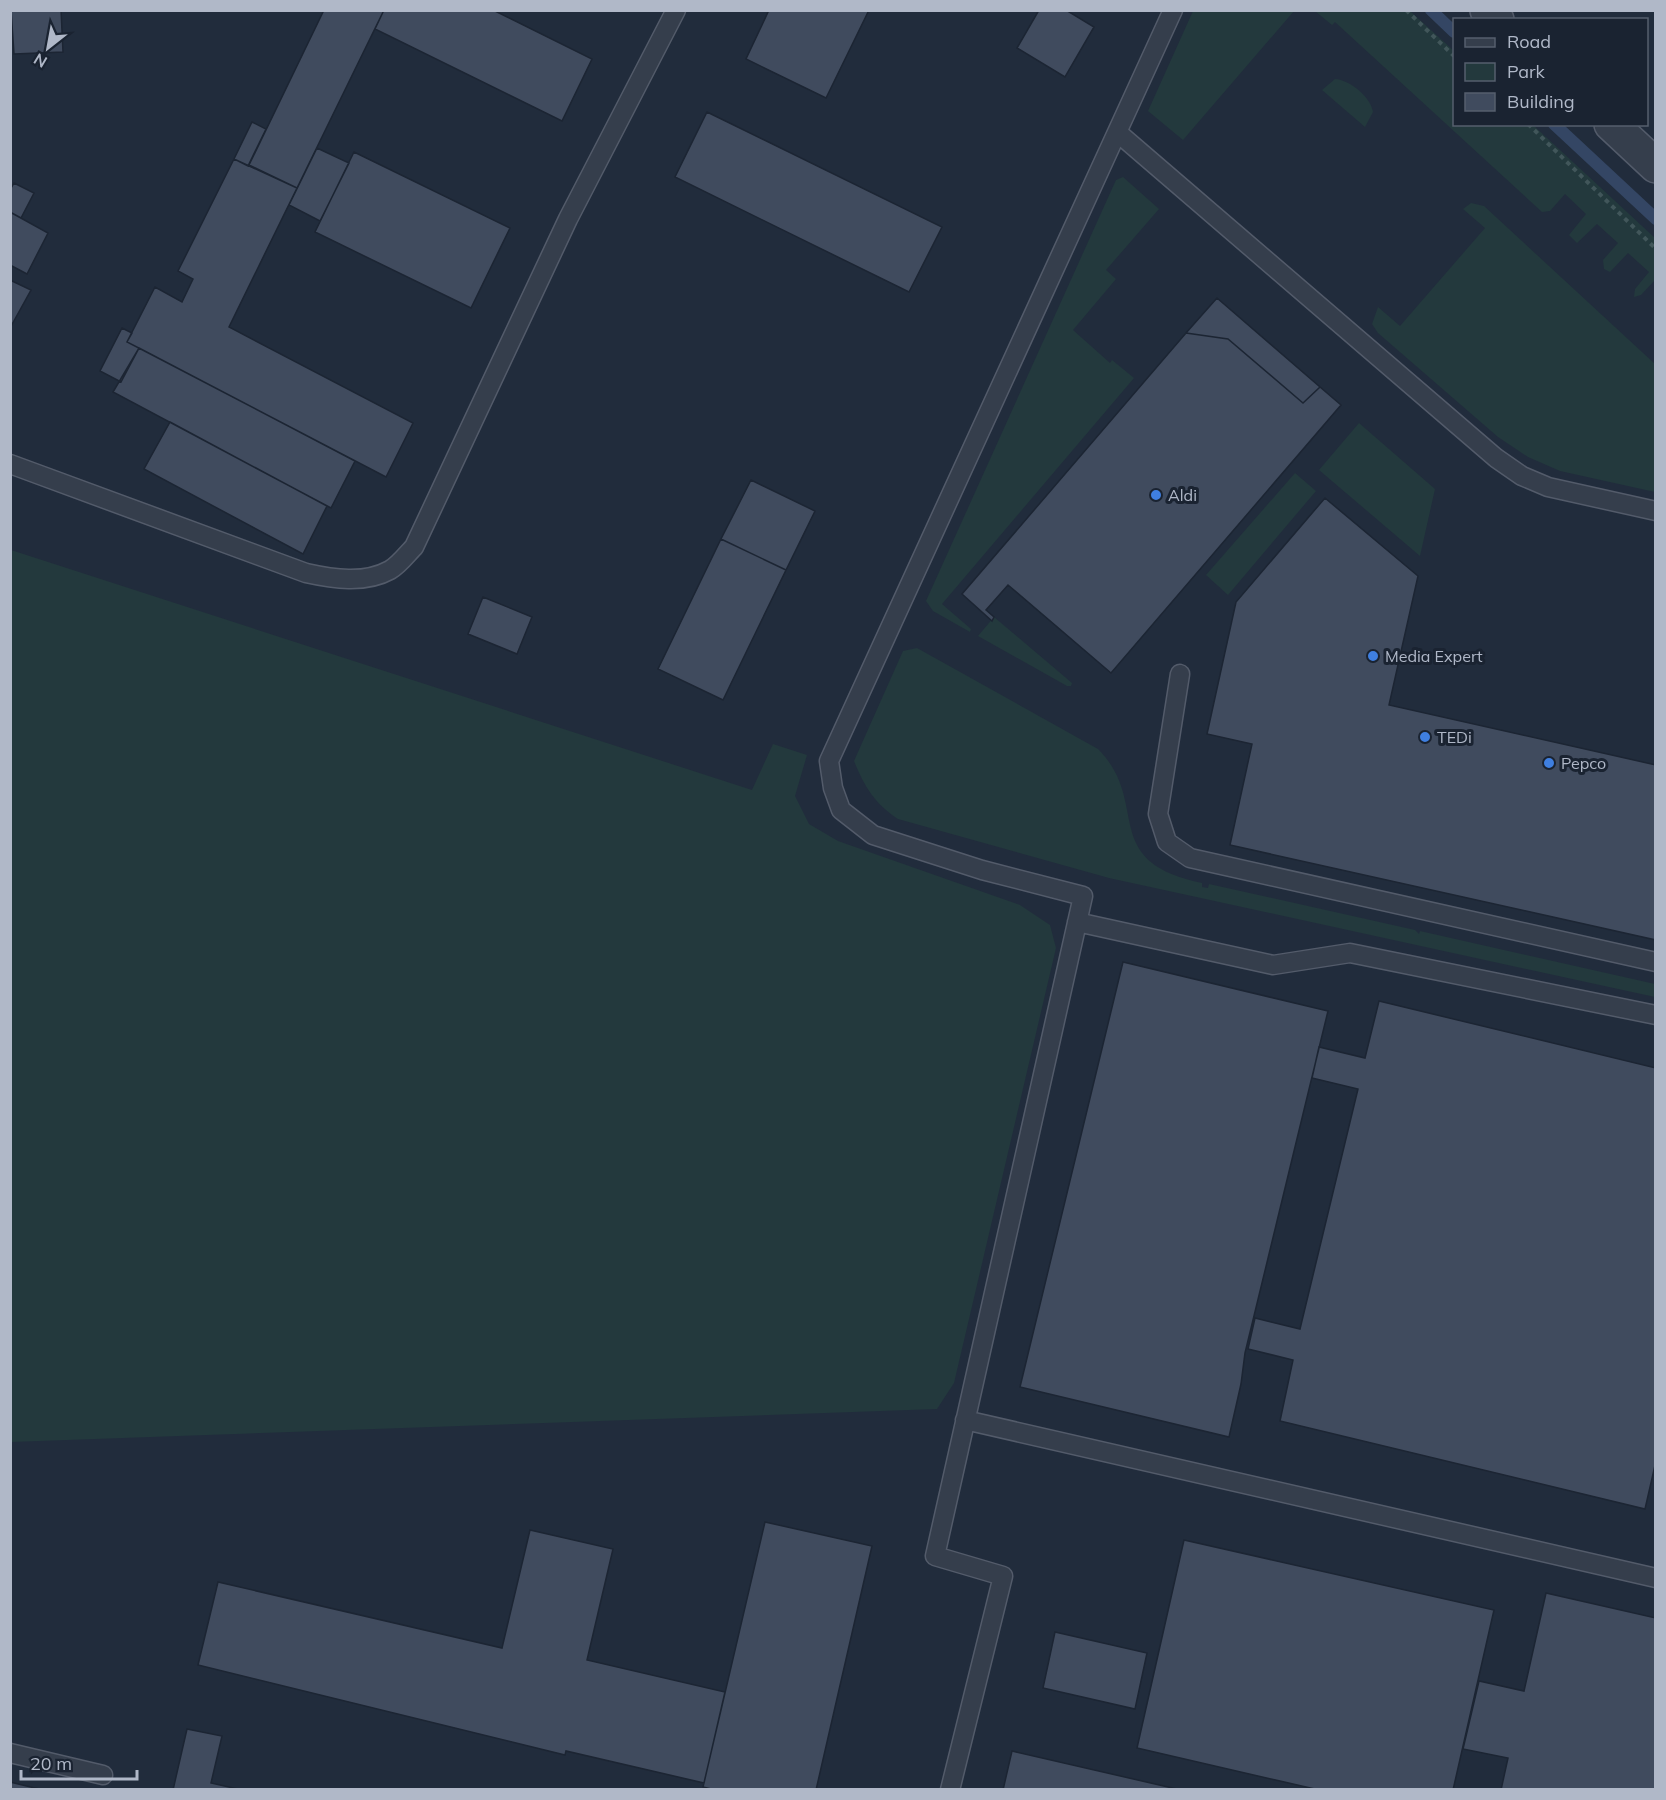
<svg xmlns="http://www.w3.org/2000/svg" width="1666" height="1800" viewBox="0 0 1666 1800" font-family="Mulish,sans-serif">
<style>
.green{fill:#23393d}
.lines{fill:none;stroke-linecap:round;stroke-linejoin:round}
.stream{stroke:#344664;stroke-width:12}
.building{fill:#404b5e;stroke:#1c2533;stroke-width:1.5}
.service-casing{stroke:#535b6a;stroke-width:21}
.tertiary-casing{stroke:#535b6a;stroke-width:36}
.path{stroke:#41565a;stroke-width:4;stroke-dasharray:4.5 4.5;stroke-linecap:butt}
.service{stroke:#353e4c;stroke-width:18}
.tertiary{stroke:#353e4c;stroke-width:33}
.shop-dot{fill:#3f7fe0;stroke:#1a2331;stroke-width:2}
.labels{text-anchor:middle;stroke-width:6;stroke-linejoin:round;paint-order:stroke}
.poi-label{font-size:16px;fill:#b0b8c8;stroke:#1a2331;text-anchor:start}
</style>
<rect width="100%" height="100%" fill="#212c3c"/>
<path class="green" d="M1193,11H1294L1183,140L1148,111Z
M1315,11H1410L1454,51V124L1533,125L1655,238V280L1641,295L1634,297L1635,289L1649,272L1628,253L1610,272L1604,269L1603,260L1618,243L1597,224L1577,243L1569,235L1586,214L1565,194L1550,211L1542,212L1335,22L1332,25Z
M1335,79C1350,80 1371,97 1373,112L1365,127L1322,90Z
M1123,177L1159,209L1106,270L1116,279L1073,330L1110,363L1112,360L1134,378L942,604L971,629L970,632L933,611L926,601L1116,180Z
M1471,203L1484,206L1655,364V492L1560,471L1528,457L1498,437L1378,333L1372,324L1378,307L1400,326L1485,228L1463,209Z
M1359,423L1435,489L1420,556L1319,470Z
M1295,473L1316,491L1228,595L1206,575Z
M11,550L752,790L773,744L807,755L795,796L809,824L838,841L1020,905L1050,925L1056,948L954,1383L937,1409L11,1442Z
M994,617L1072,683L1071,686H1067L978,636Z
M917,648L1098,749C1152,803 1097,861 1202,883V887L1208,888L1209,884L1415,930L1419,934L1420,931L1655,984V997L1109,878L898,819C875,804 864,786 854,761L903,651Z"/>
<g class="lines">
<path class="stream" d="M1431,10L1454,32
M1554,124L1656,219"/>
</g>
<path class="building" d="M11,10H61L63,52L14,54Z
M324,10H384L297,188L249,165Z
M384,10H493L592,59L562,121L375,29Z
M769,10H869L826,98L746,59Z
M1039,10H1066L1094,27L1065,77L1017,48Z
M707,112L942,227L909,292L675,177Z
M252,122L266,129L248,166L234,159Z
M317,148L349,163L320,221L289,205Z
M354,152L510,228L471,308L315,232Z
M234,159L297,188L229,327L413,423L386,477L127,342L155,287L182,302L193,279L178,271Z
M14,183L34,193L21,218L10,212V190Z
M10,212L48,233L27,274L10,265Z
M10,280L31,290L10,328Z
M1217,298L1320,387L1303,403L1228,339L1186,333Z
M122,328L132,333L127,342L139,348L121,382L100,371Z
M1186,333L1228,339L1303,403L1320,387L1341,405L1111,673L1008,585L986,610L994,617L992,621L962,594Z
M139,348L355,461L331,508L113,392Z
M170,422L327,506L303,554L144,469Z
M751,480L815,511L786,570L721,539Z
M1325,498L1418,576L1389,705L1656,765V940L1230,845L1252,744L1207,734L1236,602Z
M721,539L786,570L723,700L658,669Z
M483,597L532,617L517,654L468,634Z
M1123,962L1328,1011L1245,1353L1241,1384L1229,1437L1020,1387Z
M1379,1001L1656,1068V1461L1645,1509L1280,1421L1293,1360L1248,1349L1255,1318L1300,1329L1358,1089L1312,1078L1319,1047L1365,1058Z
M765,1522L872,1546L816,1790H715L703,1787Z
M530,1530L613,1549L587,1660L725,1692L704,1783L566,1751L565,1755L198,1665L218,1582L502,1648Z
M1184,1540L1494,1610L1453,1790H1319L1137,1748Z
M1546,1593L1656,1618V1790H1501L1508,1758L1463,1749L1479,1681L1524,1691Z
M1055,1632L1147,1653L1135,1709L1043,1688Z
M187,1729L222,1736L211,1783L242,1790H173Z
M1012,1751L1181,1790H1003Z
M10,1782L43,1790H10Z"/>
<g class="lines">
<g class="service-casing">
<path id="service" d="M1117,132L1496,458L1522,476L1548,487L1656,511
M10,464L306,573C333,579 365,584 390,570C399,565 407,554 414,547L568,219L676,10
M1180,674L1158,814L1167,842L1190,858L1656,962
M1077,922L1273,965L1350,953L1656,1015
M965,1420L1656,1578
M10,1753L103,1775
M950,1790L1003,1576L935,1556L1083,896L982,870L873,835L841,810L833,788L829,761L1173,10"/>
</g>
<g class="tertiary-casing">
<path id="tertiary" d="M1487,10L1497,20
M1611,124L1656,166"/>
</g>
<path class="path" d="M1406,10L1454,56
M1528,124L1656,249"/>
<use href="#service" class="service"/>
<use href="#tertiary" class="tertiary"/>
</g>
<g class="shop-dot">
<circle cx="1156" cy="495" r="6"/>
<circle cx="1373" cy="656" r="6"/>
<circle cx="1425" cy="737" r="6"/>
<circle cx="1549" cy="763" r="6"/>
</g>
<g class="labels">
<g class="poi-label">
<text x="1168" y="501">Aldi</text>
<text x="1385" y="662">Media Expert</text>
<text x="1437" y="743">TEDi</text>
<text x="1561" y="769">Pepco</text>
</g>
</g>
<rect width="1666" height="1800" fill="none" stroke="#b0b8c8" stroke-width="24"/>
<rect x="1453" y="18" width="195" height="108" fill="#1a2331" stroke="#565f6d" stroke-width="1.5"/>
<rect x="1465" y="38" width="30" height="9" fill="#353e4c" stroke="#565f6d" stroke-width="1.5"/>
<text x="1507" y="48" font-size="18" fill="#b0b8c8">Road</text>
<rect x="1465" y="63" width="30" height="18" fill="#23393d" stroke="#565f6d" stroke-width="1.5"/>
<text x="1507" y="78" font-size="18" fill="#b0b8c8">Park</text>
<rect x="1465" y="93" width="30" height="18" fill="#404b5e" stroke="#565f6d" stroke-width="1.5"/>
<text x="1507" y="108" font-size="18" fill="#b0b8c8">Building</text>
<g transform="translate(48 48) rotate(211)" stroke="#1a2331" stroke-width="4.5" paint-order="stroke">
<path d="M0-4.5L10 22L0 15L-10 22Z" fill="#b0b8c8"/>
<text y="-9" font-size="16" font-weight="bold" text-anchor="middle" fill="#b0b8c8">N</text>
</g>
<path d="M21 1770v9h116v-9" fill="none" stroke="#b0b8c8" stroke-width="3"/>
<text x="30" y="1770" font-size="18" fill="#b0b8c8" stroke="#1a2331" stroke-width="4.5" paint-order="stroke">20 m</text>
</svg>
